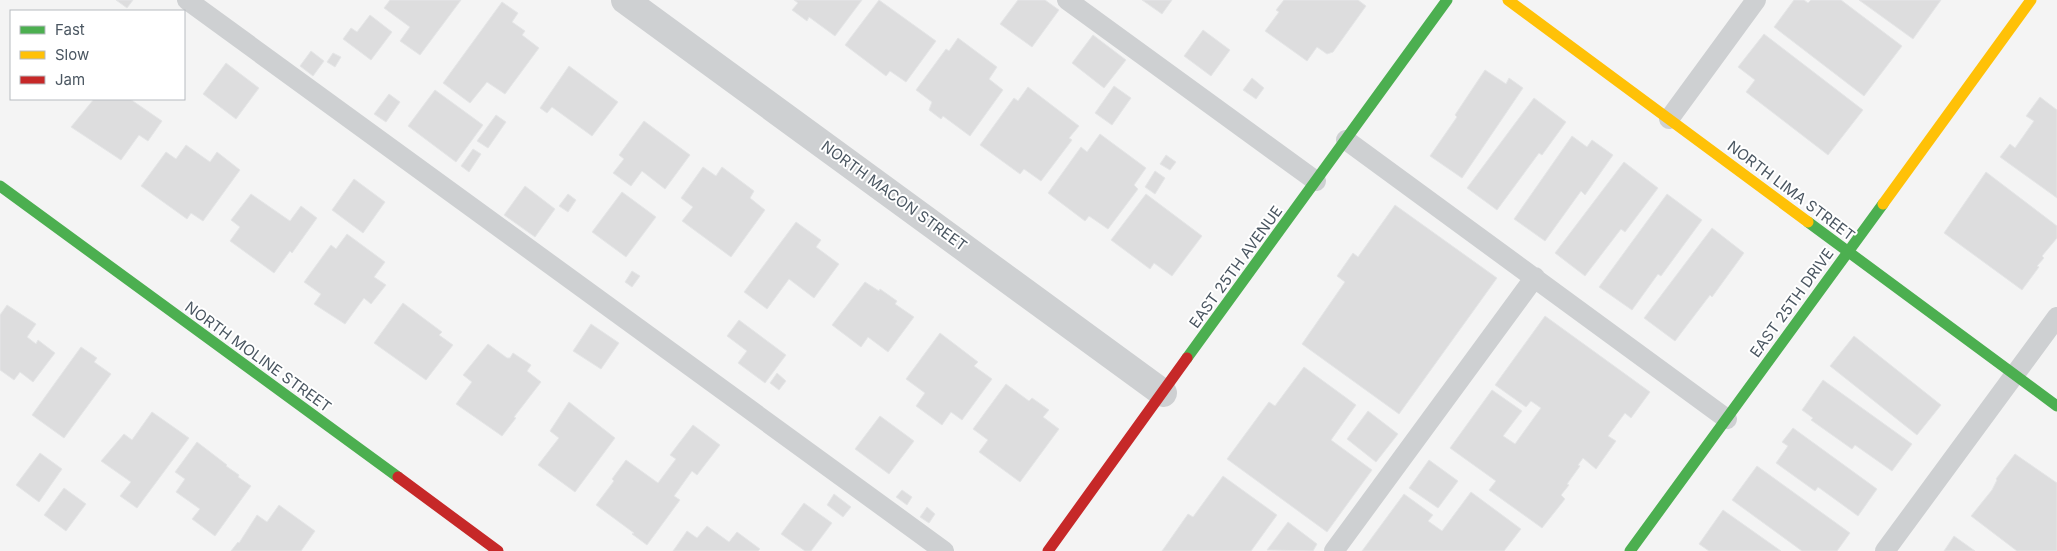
<svg xmlns="http://www.w3.org/2000/svg" width="2057" height="551" viewBox="0 0 2057 551" font-family="Inter,sans-serif">
<style>
.building{fill:#ddddde;stroke:#e5e6e7}
.lines{fill:none;stroke-linecap:round;stroke-linejoin:round}
.lane{stroke:#ced0d2;stroke-width:20}
.street{stroke:#ced0d2;stroke-width:28}
.fast{stroke:#4caf50;stroke-width:11}
.slow{stroke:#ffc107;stroke-width:11}
.jam{stroke:#c62828;stroke-width:11}
.labels{text-anchor:middle;stroke-width:4;stroke-linejoin:round;paint-order:stroke}
.street-label{font-size:15px;fill:#4a5661;stroke:#fff}
</style>
<rect width="100%" height="100%" fill="#f4f4f4"/>
<path class="building" d="M116,0H133L127,8Z
M390,0H461L420,55L400,41L410,27L384,8Z
M794,0H862L835,36L809,17L807,21L792,10L798,3Z
M879,0L936,41L906,82L890,71L886,76L845,45Z
M1018,0H1045L1059,10L1032,47L1000,24Z
M1142,0H1172L1162,14Z
M1284,0H1358L1366,6L1333,52L1327,54L1317,47L1307,61L1265,31L1279,12L1276,10Z
M1794,0H1804L1808,3L1811,0H1841L1902,46L1864,96L1774,27Z
M1859,0H1941L1913,39Z
M502,2L518,13L512,22L525,31L522,35L539,48L505,94L487,82L470,103L443,83Z
M370,15L392,32L371,60L343,39L351,28L357,32Z
M1203,30L1230,50L1211,76L1184,56Z
M1764,34L1863,110L1828,155L1746,92L1755,80L1738,67Z
M1093,35L1126,60L1104,88L1072,63Z
M958,38L997,67L989,79L1003,90L970,136L943,116L941,119L929,110L932,102L916,90L946,49L949,51Z
M311,51L324,61L313,76L300,66Z
M333,53L341,57L335,67L327,62Z
M226,63L259,88L236,119L203,94Z
M569,66L618,102L592,136L552,107L547,113L540,108Z
M1485,70L1506,84L1509,78L1523,88L1462,178L1430,156L1457,117L1455,115Z
M1252,78L1264,88L1256,99L1243,90Z
M1114,86L1131,98L1112,125L1095,113Z
M1028,87L1079,126L1069,138L1072,140L1041,181L1024,169L1020,174L980,145L1014,98L1018,101Z
M435,90L483,125L456,162L408,126Z
M389,94L400,102L386,122L374,114Z
M2040,97L2057,110V198L2000,157L2010,144L2015,148L2034,121L2026,116Z
M1534,98L1566,122L1542,155L1539,153L1497,210L1467,188Z
M94,99H130L162,121L148,141L139,135L121,160L71,127Z
M496,115L506,122L488,148L477,141Z
M644,121L690,155L665,189L642,171L631,186L613,173L624,159L619,155Z
M1100,134L1146,168L1134,185L1138,189L1108,229L1089,216L1085,221L1048,193L1081,147L1087,152Z
M1572,136L1587,147L1592,140L1613,155L1585,195L1581,191L1545,241L1514,219Z
M186,145L210,162L217,152L240,170L203,221L191,213L187,219L141,186L166,152L176,159Z
M473,149L481,154L469,172L461,166Z
M1166,155L1176,162L1170,170L1160,164Z
M1624,162L1658,188L1625,232L1621,229L1585,276L1555,253Z
M703,167L716,176L722,167L754,191L750,198L765,210L731,257L682,221L693,207L681,198Z
M1155,171L1165,178L1155,194L1145,187Z
M1986,172L2057,226V238L2042,256L2044,258L2037,266L2039,267L2022,290L1944,233Z
M354,179L385,202L363,233L332,210Z
M525,186L555,209L535,237L504,215Z
M622,192L656,217L626,257L592,232Z
M251,194L290,221L301,206L317,218L292,253L290,251L274,273L230,241L240,227L231,220Z
M568,194L576,200L568,212L559,206Z
M1146,194L1202,236L1172,276L1154,263L1150,269L1111,240Z
M1667,194L1702,220L1661,276L1658,274L1632,310L1599,287Z
M1395,205L1497,278L1399,414L1302,344L1345,282L1337,276L1353,253L1358,257Z
M796,222L821,240L816,247L839,264L814,298L789,279L767,309L744,292Z
M1712,228L1744,253L1712,297L1710,295L1675,341L1644,318Z
M347,234L385,262L374,277L386,285L371,304L364,298L345,324L314,304L321,294L304,282L331,245L336,249Z
M632,271L640,276L632,287L625,282Z
M865,282L879,291L880,289L897,301L895,304L914,317L888,352L868,337L861,347L832,325Z
M403,303L442,332L439,335L453,345L426,380L374,343Z
M7,305L36,324L27,337L36,344L38,340L55,353L33,382L20,372L14,380L0,370V315Z
M1545,316L1650,392L1631,418L1625,413L1608,436L1616,441L1596,469L1583,458L1578,465L1580,466L1567,484L1569,485L1561,495L1565,499L1542,528L1489,490L1496,481L1450,448L1492,390L1522,411L1503,436L1515,444L1541,408L1531,401L1526,407L1495,385Z
M739,320L786,355L765,383L738,363L747,351L727,336Z
M591,324L619,343L601,369L573,351Z
M940,333L978,362L974,366L992,379L962,420L951,412L942,425L916,406L925,393L906,379Z
M1854,336L1941,405L1917,435L1830,366Z
M488,344L507,358H510L513,353L531,365L527,371L541,382L514,417L516,418L502,436L456,404L472,382L463,375Z
M81,347L97,358L94,362L111,374L64,438L32,415Z
M1304,367L1356,405L1331,440L1372,470L1327,532L1227,459L1269,402L1275,406Z
M777,373L786,381L779,390L770,383Z
M1823,380L1912,444L1892,471L1855,445L1852,449L1811,420L1813,418L1802,410Z
M1006,384L1029,401L1032,398L1049,410L1043,417L1059,429L1020,482L979,452L988,440L973,429Z
M569,402L615,438L575,492L538,465L559,438L550,431Z
M1368,411L1398,434L1376,462L1347,439Z
M152,412L189,438L137,508L120,496L131,482L101,461L124,434L132,440Z
M880,416L914,441L889,474L855,449Z
M693,425L720,445L697,475L692,471L674,496L680,500L647,545L632,534L634,533L596,505L614,481L612,479L626,460L658,483L676,459L670,455Z
M1793,428L1877,489L1858,516L1818,487L1815,491L1776,463L1788,446L1782,442Z
M197,442L227,465L226,466L239,475L238,477L251,486L215,536L192,519L200,509L176,492L185,479L175,472Z
M40,453L62,469L39,502L16,485Z
M2015,454L2057,483V551H2017L1971,516L1992,490L1997,480L1996,479Z
M1429,460L1458,481L1438,508L1409,488Z
M1757,466L1850,533L1837,551H1802L1732,500Z
M1223,476L1277,515L1251,551H1162L1188,514L1193,517Z
M64,488L86,504L66,531L44,515Z
M902,490L912,497L907,505L896,497Z
M1471,492L1521,529L1504,551H1362L1404,494L1433,515L1428,521L1442,531Z
M834,494L851,507L843,517L827,505Z
M804,503L832,523L811,551H805L781,534Z
M279,505L315,531L301,551H231L238,542L239,543L257,515L267,522Z
M927,507L935,514L929,523L920,517Z
M1723,510L1781,551H1709L1699,544Z
M1288,522L1317,544L1313,551L1267,550Z
M707,526L729,542L737,532L760,549L758,551H673L687,531L697,538Z
M1954,536L1975,551H1944Z"/>
<g class="lines">
<path class="lane" d="M187,0L944,551
M1067,0L1316,181
M1669,119L1756,0
M1346,140L1727,419
M1334,551L1535,277
M1885,551L2057,317"/>
<path class="street" d="M625,0L1163,393"/>
<path class="fast" d="M0,186L398,477
M1808,222L2057,406
M1187,358L1447,0
M1630,551L1883,204"/>
<path class="slow" d="M1508,0L1808,222
M1883,204L2031,0"/>
<path class="jam" d="M398,477L498,551
M1048,551L1187,358"/>
</g>
<g class="labels">
<g class="street-label">
<text transform="translate(1791 191) rotate(37)" y="5">NORTH LIMA STREET</text>
<text transform="translate(894 196) rotate(36)" y="5">NORTH MACON STREET</text>
<text transform="translate(1236 267) rotate(-54)" y="5">EAST 25TH AVENUE</text>
<text transform="translate(1792 303) rotate(-54)" y="5">EAST 25TH DRIVE</text>
<text transform="translate(258 357) rotate(36)" y="5">NORTH MOLINE STREET</text>
</g>
</g>
<rect x="10" y="10" width="175" height="90" fill="#ffffff" stroke="#b7bbc0"/>
<rect x="20" y="26" width="25" height="8" fill="#4caf50" stroke="#b7bbc0"/>
<text x="55" y="35" font-size="15" fill="#4a5661">Fast</text>
<rect x="20" y="51" width="25" height="8" fill="#ffc107" stroke="#b7bbc0"/>
<text x="55" y="60" font-size="15" fill="#4a5661">Slow</text>
<rect x="20" y="76" width="25" height="8" fill="#c62828" stroke="#b7bbc0"/>
<text x="55" y="85" font-size="15" fill="#4a5661">Jam</text>
</svg>
